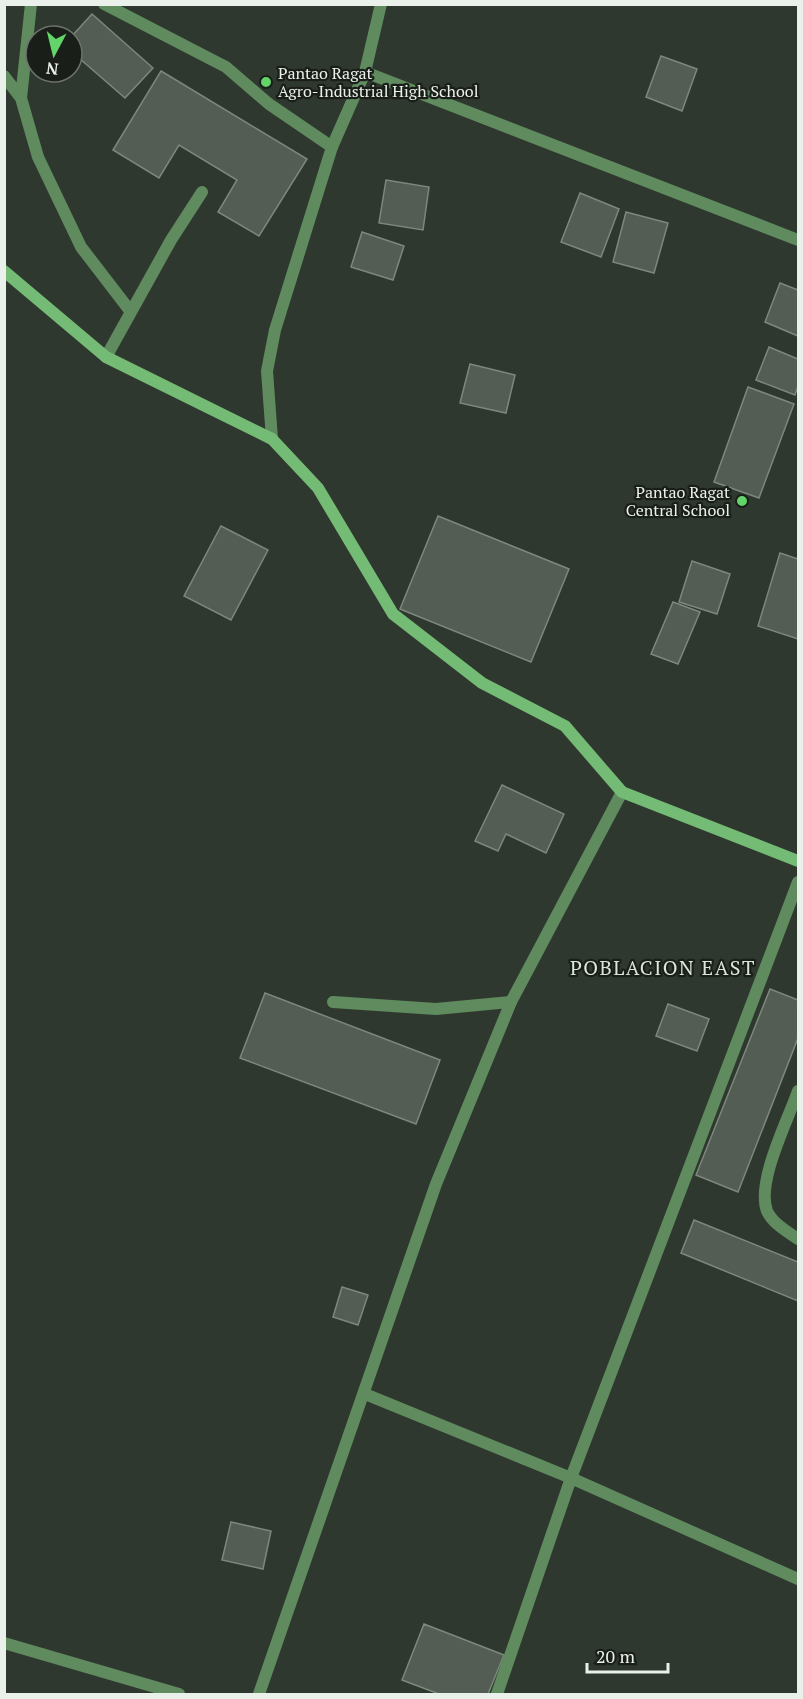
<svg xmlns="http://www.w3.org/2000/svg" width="803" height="1699" viewBox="0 0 803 1699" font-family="'PT Serif',serif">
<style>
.building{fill:#535d53;stroke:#7d887d;stroke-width:1.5}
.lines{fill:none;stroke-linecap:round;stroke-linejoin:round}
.service{stroke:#5f8b5f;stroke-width:12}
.minor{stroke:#5f8b5f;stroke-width:12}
.tertiary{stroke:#5f8b5f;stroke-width:12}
.secondary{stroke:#74bb75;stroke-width:12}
.poi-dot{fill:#62d469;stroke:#1a1e19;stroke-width:2}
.labels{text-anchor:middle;stroke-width:4.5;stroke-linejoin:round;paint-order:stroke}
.poi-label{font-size:16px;fill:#eaf0ea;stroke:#1a1e19;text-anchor:start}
.quarter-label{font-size:20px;letter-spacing:1.5px;fill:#dae6da;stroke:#1a1e19}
</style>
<rect width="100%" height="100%" fill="#2f382e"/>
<path class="building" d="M92,14L153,68L125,98L72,52V36Z
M661,56L697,69L682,111L646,97Z
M161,71L307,159L259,236L218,212L237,180L179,145L159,178L113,150Z
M386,180L429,187L423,230L379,223Z
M580,193L619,209L601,257L561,242Z
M626,212L668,223L654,273L613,262Z
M362,232L404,246L393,280L351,267Z
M780,283L798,290V336L765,322Z
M769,347L798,359V386L795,395L756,380Z
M470,364L515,375L506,413L460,403Z
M748,387L794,404L759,498L714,482Z
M438,516L569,569L531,662L400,609Z
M221,526L268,550L231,620L184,596Z
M780,553L798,559V639L758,626Z
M692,561L730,574L717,614L679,602Z
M673,602L700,612L678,664L651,654Z
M502,785L564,814L546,853L506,834L498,851L475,841Z
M770,989L798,1000V1038L738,1192L696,1175Z
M265,993L440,1060L416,1124L240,1058Z
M668,1004L709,1019L697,1051L656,1036Z
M694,1220L798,1262V1301L681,1253Z
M342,1287L368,1295L358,1325L333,1317Z
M231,1522L271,1531L263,1569L222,1560Z
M424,1624L504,1655L488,1694H439L402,1680Z"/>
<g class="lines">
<path class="service" d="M31,4L21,98L38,157L81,247L131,312
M104,4L226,67L269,104L332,147
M4,76L21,98
M106,357L171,240L202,192
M333,1002L436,1009L511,1002
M798,1091C788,1120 756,1182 767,1211C773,1224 788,1232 798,1239"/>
<path class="minor" d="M365,72L798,240
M365,1394L571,1478L798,1579
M259,1694L436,1184L511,1002L622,792
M497,1694L571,1478L798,882"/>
<path class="tertiary" d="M272,439L267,371L275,330L332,147L365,72L381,4
M4,1643L179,1694"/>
<path class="secondary" d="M4,271L106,357L272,439L318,488L393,614L482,683L565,726L622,792L798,861"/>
</g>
<g class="poi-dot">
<circle cx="266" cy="82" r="6"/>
<circle cx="742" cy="501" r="6"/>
</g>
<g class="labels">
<g class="poi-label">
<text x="278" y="79">Pantao Ragat<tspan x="278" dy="18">Agro-Industrial High School</tspan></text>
<text x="730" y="498" text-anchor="end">Pantao Ragat<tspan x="730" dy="18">Central School</tspan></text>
</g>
<g class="quarter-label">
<text x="663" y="975">POBLACION EAST</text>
</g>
</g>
<rect width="803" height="1699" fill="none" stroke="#eaf0ea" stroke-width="12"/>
<g transform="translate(54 54) rotate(187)"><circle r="28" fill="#1a1e19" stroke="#6d726d" stroke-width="1.5"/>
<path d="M0-4.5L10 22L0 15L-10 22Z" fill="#62d469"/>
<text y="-9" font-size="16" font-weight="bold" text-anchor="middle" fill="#eaf0ea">N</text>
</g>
<path d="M587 1663v9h81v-9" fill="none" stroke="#eaf0ea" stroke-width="3"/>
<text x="596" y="1663" font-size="18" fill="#eaf0ea" stroke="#1a1e19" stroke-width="4.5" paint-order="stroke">20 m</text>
</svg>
